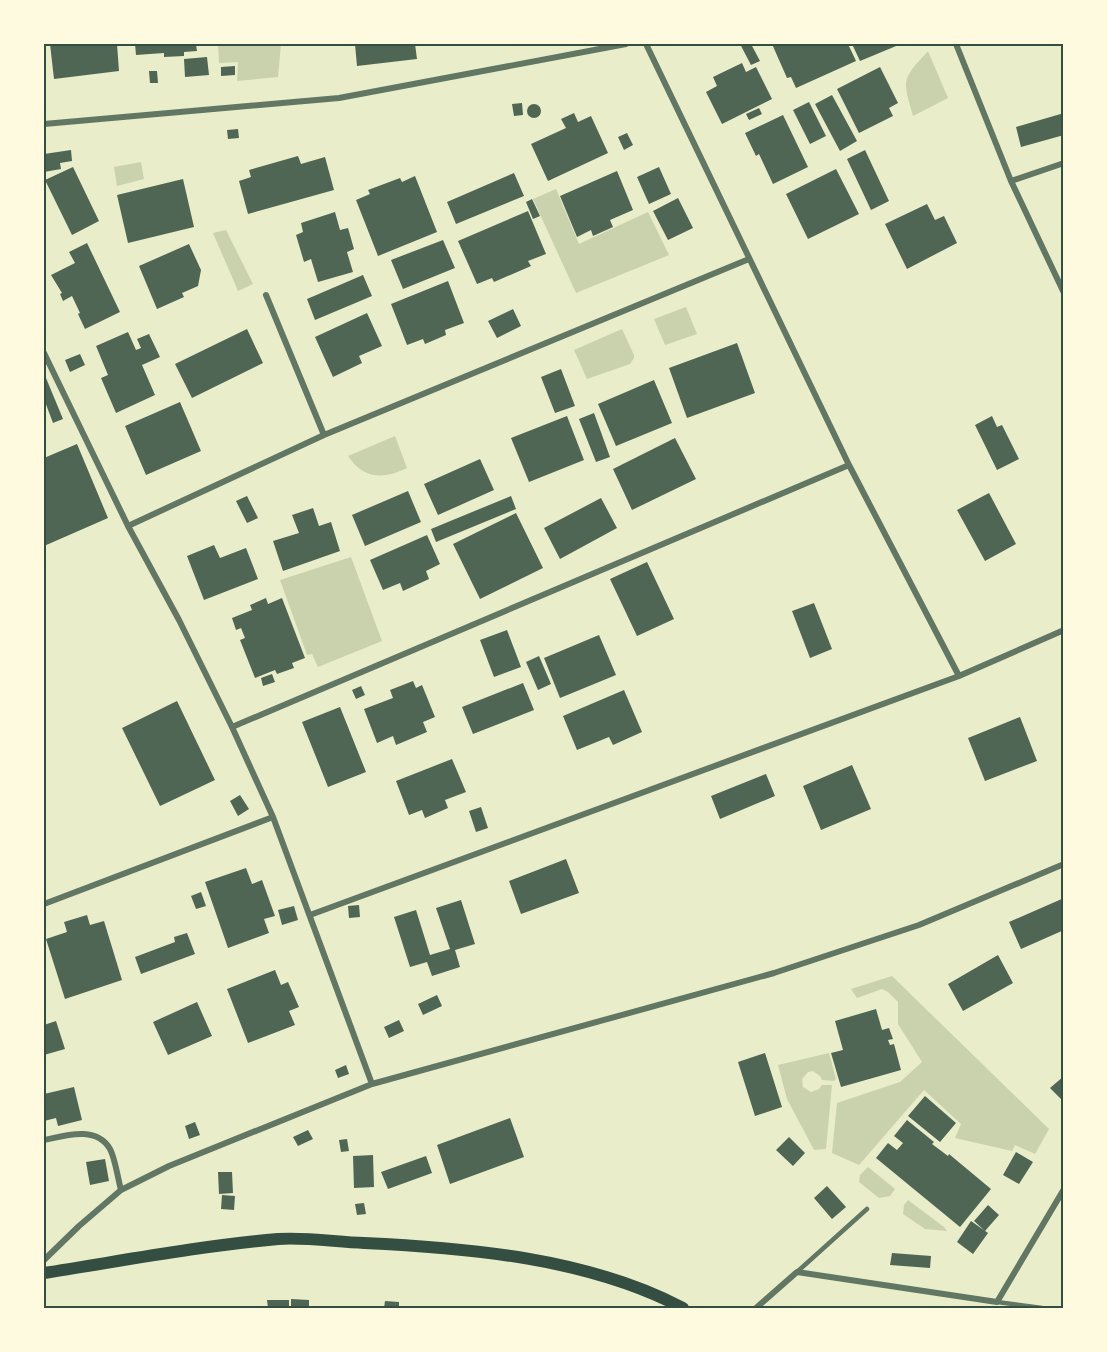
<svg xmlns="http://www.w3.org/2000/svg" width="1107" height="1352" viewBox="0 0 1107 1352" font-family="'Public Sans',sans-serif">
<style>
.green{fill:#cad2ad}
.building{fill:#4f6655}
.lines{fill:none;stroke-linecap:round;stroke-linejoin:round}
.service{stroke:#617663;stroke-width:4.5}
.minor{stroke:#617663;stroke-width:6}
.secondary{stroke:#344e41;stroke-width:12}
.neatline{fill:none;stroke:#344e41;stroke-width:2}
</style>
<rect width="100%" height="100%" fill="#e9edc9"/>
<path class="green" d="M218,44H281L278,77L237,81L238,62L219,63Z
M928,51L948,98L913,116C902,78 902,80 928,51Z
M141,162L144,179L117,186L114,167Z
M556,189L579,244L648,212L669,255L576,293L533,199Z
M226,230L253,284L238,291L213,233Z
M686,307L697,334L665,345L654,319Z
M622,329L634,355V358L630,364L587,379L574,350Z
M395,436L407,468C384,479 364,480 348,456Z
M351,557L382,641L318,667L312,654L307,655L280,580Z
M892,976L1049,1129L1035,1154L1015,1145L1012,1151L955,1138L961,1124L924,1090L859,1165L832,1153L837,1103L900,1082L922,1062L898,1024V1002L888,992L882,989L857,998L851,989Z
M829,1053L836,1079L834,1081L822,1080L820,1076L813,1071L808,1072L802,1079L803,1087L811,1092L819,1089L822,1085H832L826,1149L814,1150L787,1099L778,1065Z
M868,1167L895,1189L890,1196L879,1198L859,1182L860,1175Z
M908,1200L944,1227L947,1231L925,1229L903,1214L904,1205Z"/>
<path class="building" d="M50,44H117L119,71L54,79Z
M135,44H196L197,51L184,52V56L164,57V53L136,55Z
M355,44H415L417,59L357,66Z
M740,44H751L760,61L751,65Z
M772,44H848L856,61L796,88L791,77L787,78Z
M852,44H901L860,61Z
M207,57L209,75L185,77L184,59Z
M742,63L746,72L756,67L772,99L722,124L706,92L717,86L713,77Z
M235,66V75L221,76V67Z
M880,67L898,103L889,108L893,116L859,133L837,89Z
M149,71H157L158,83H150Z
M832,95L857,141L840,151L815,104Z
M809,102L826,136L810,144L793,110Z
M522,103L523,115L514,116L512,104Z
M527 111a7 7 0 1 1 14 0a7 7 0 1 1-14 0Z
M759,108L762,114L749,120L746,114Z
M574,113L578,122L591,116L608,153L548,181L531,144L566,128L561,119Z
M1064,113V135L1021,147L1016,127Z
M783,115L808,167L773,184L759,154L756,156L745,133Z
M238,129L239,138L228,139L227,130Z
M627,133L633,145L624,150L618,137Z
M71,150L72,161L60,163L61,169L44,172V154Z
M865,150L889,201L871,210L847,159Z
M298,156L301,164L325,157L334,190L248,214L239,181L251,177L249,170Z
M73,167L99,221L72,235L45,180Z
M659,167L671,194L649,204L637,177Z
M836,169L859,214L808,239L786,194Z
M617,171L633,210L610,220L613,227L593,236L591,230L577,237L560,196Z
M514,173L524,196L456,224L447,202Z
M415,176L437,232L378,256L356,200L370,194L368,190L400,178L402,182Z
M183,179L194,227L128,243L117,195Z
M678,198L693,228L668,240L653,211Z
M532,199L540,216L533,219L526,202Z
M927,204L935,220L944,216L957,243L907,269L885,224Z
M528,211L546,254L528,261L531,266L494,282L492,278L477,284L458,241Z
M335,212L340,230L348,228L354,249L347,252L353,272L318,282L311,259L304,262L296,235L303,232L301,223Z
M443,240L455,268L403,289L391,260Z
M87,243L120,312L85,329L78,314L80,313L72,296L63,301L60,294L62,293L51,275L75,263L69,252Z
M189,244L201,270L198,286L182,293L184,297L157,309L139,266Z
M363,275L372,296L315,320L307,299Z
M448,281L464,323L445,330L446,335L425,344L423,339L407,345L391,304Z
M513,309L521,326L497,338L488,321Z
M367,313L382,346L359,356L362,363L333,377L315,337Z
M247,329L263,363L192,398L175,364Z
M128,332L136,350L141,348L137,339L149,334L160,357L142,365L155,395L116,413L101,378L108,375L96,346Z
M737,343L755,393L687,418L669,368Z
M80,354L85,365L70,372L65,360Z
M561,369L575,406L555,413L541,377Z
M46,378L63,419L53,423L44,399V380Z
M654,380L672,423L616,446L598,404Z
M180,402L201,451L146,475L125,426Z
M594,413L610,457L596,462L579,419Z
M567,416L584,460L529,482L511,438Z
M992,416L997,427L1002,425L1019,459L997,470L975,425Z
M675,438L696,479L632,510L613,469Z
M77,444L108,518L44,546V458Z
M480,459L494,490L438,515L424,484Z
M408,491L421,522L365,546L352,515Z
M989,493L1016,544L985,561L957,510Z
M247,496L258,518L247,523L236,501Z
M511,496L516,509L436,542L431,529Z
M601,498L617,528L560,559L544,528Z
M313,508L319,526L331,522L340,551L283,571L273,541L299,533L292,515Z
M516,513L543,568L480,599L453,544Z
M427,535L440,564L426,571L429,579L403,591L400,583L383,590L370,560Z
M214,545L220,558L246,548L258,579L204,600L187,556Z
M647,562L674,619L637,636L610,579Z
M266,598L268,604L282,598L305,658L292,663L294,668L277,674L275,670L255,678L240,640L245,638L241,628L236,630L232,618L252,610L250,605Z
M814,603L832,649L810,658L792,611Z
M507,630L521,667L494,677L480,640Z
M599,635L616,675L560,698L544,658Z
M539,656L551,684L538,690L526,662Z
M272,674L275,682L263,686L261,678Z
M413,681L416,688L422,685L435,717L423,722L427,732L396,745L393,736L377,743L364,709L393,698L390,690Z
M523,683L534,710L473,734L462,707Z
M361,686L365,695L356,699L352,690Z
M624,690L642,732L613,745L609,737L577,750L563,716Z
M177,701L215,780L160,806L122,728Z
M340,707L366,772L328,787L302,722Z
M1020,717L1037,761L985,781L968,738Z
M452,759L466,792L445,800L448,808L425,818L422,810L409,815L396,781Z
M852,765L871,809L821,830L803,786Z
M766,774L775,796L720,819L711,796Z
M240,795L249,809L238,816L230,801Z
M481,807L488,828L476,832L469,811Z
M566,859L579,893L521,914L509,881Z
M246,868L252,884L262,880L275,916L264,919L269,933L228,948L205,882Z
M201,892L206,906L196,909L191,896Z
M1064,898V930L1021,949L1009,922Z
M461,900L475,944L455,950L460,967L432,976L427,962L410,967L394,917L416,910L430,955L450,949L436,908Z
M359,905L360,917L349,918L348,906Z
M294,906L298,920L282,925L278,910Z
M87,915L90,925L104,921L122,980L65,999L46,939L67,932L64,922Z
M187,933L195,954L141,974L135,957L175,942L174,937Z
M998,955L1013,983L963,1011L948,984Z
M275,970L281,985L288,982L299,1007L289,1011L295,1025L248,1043L227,989Z
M437,995L442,1006L423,1015L418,1004Z
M197,1002L212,1036L168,1055L153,1022Z
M876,1009L882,1030L889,1028L893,1039L888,1040L890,1045L894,1044L901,1070L841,1087L831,1053L843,1050L835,1021Z
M399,1020L404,1031L389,1038L384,1027Z
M56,1021L65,1049L44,1055V1025Z
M765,1053L782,1107L755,1116L738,1062Z
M346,1065L349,1074L338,1078L335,1070Z
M1064,1076V1102L1050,1088Z
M74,1087L82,1120L58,1126L56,1118L44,1121V1094Z
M925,1096L956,1123L940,1142L908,1116Z
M510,1118L524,1157L450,1184L437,1145Z
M907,1120L934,1142L932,1144L948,1156L949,1154L991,1189L960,1227L876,1158L888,1143L897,1150L903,1143L894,1136Z
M195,1122L200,1135L189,1139L185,1126Z
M308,1130L313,1139L298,1146L293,1137Z
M789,1137L805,1153L793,1166L776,1150Z
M347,1139L349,1151L341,1152L339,1140Z
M1016,1152L1033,1162L1019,1184L1003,1175Z
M373,1155L374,1187L354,1188L353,1156Z
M426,1156L432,1173L388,1189L381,1172Z
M105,1159L109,1181L90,1185L86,1162Z
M218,1172H232L233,1193L219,1194Z
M827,1186L846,1207L832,1219L814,1198Z
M222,1195L235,1196L234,1210L221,1209Z
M364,1203L366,1214L357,1215L355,1204Z
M988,1205L999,1215L985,1231L974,1221Z
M971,1221L988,1233L973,1254L957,1242Z
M892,1253L931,1256L930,1268L890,1265Z
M291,1299L309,1300V1308H291Z
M267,1300H289V1308H268Z
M385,1301L399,1302V1308H384Z"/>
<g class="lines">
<path class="service" d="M797,1272L867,1209
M997,1302L1042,1308"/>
<path class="minor" d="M646,44L849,465L959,676
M956,44L1011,181L1064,293
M44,124L339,98L626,44
M1011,181L1064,163
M266,295L324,435
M44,353L128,526L179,620L232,727L273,817L372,1084
M128,526L324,435L749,259
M232,727L849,465
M44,904L273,817
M310,915L959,676L1064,630
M44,1140C64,1136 96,1125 110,1149C115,1158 118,1179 121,1190
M44,1260L79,1226L121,1190L169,1166L372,1084L774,973L919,925L1064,864
M756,1308L797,1272L997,1302L1064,1189"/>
<path class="secondary" d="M44,1273C121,1261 199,1246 278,1239C306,1237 336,1242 364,1243C470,1248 588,1258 683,1308"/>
</g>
<rect width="1107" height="1352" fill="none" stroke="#fefae0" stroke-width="90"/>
<rect x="45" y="45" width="1017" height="1262" class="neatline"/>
</svg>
